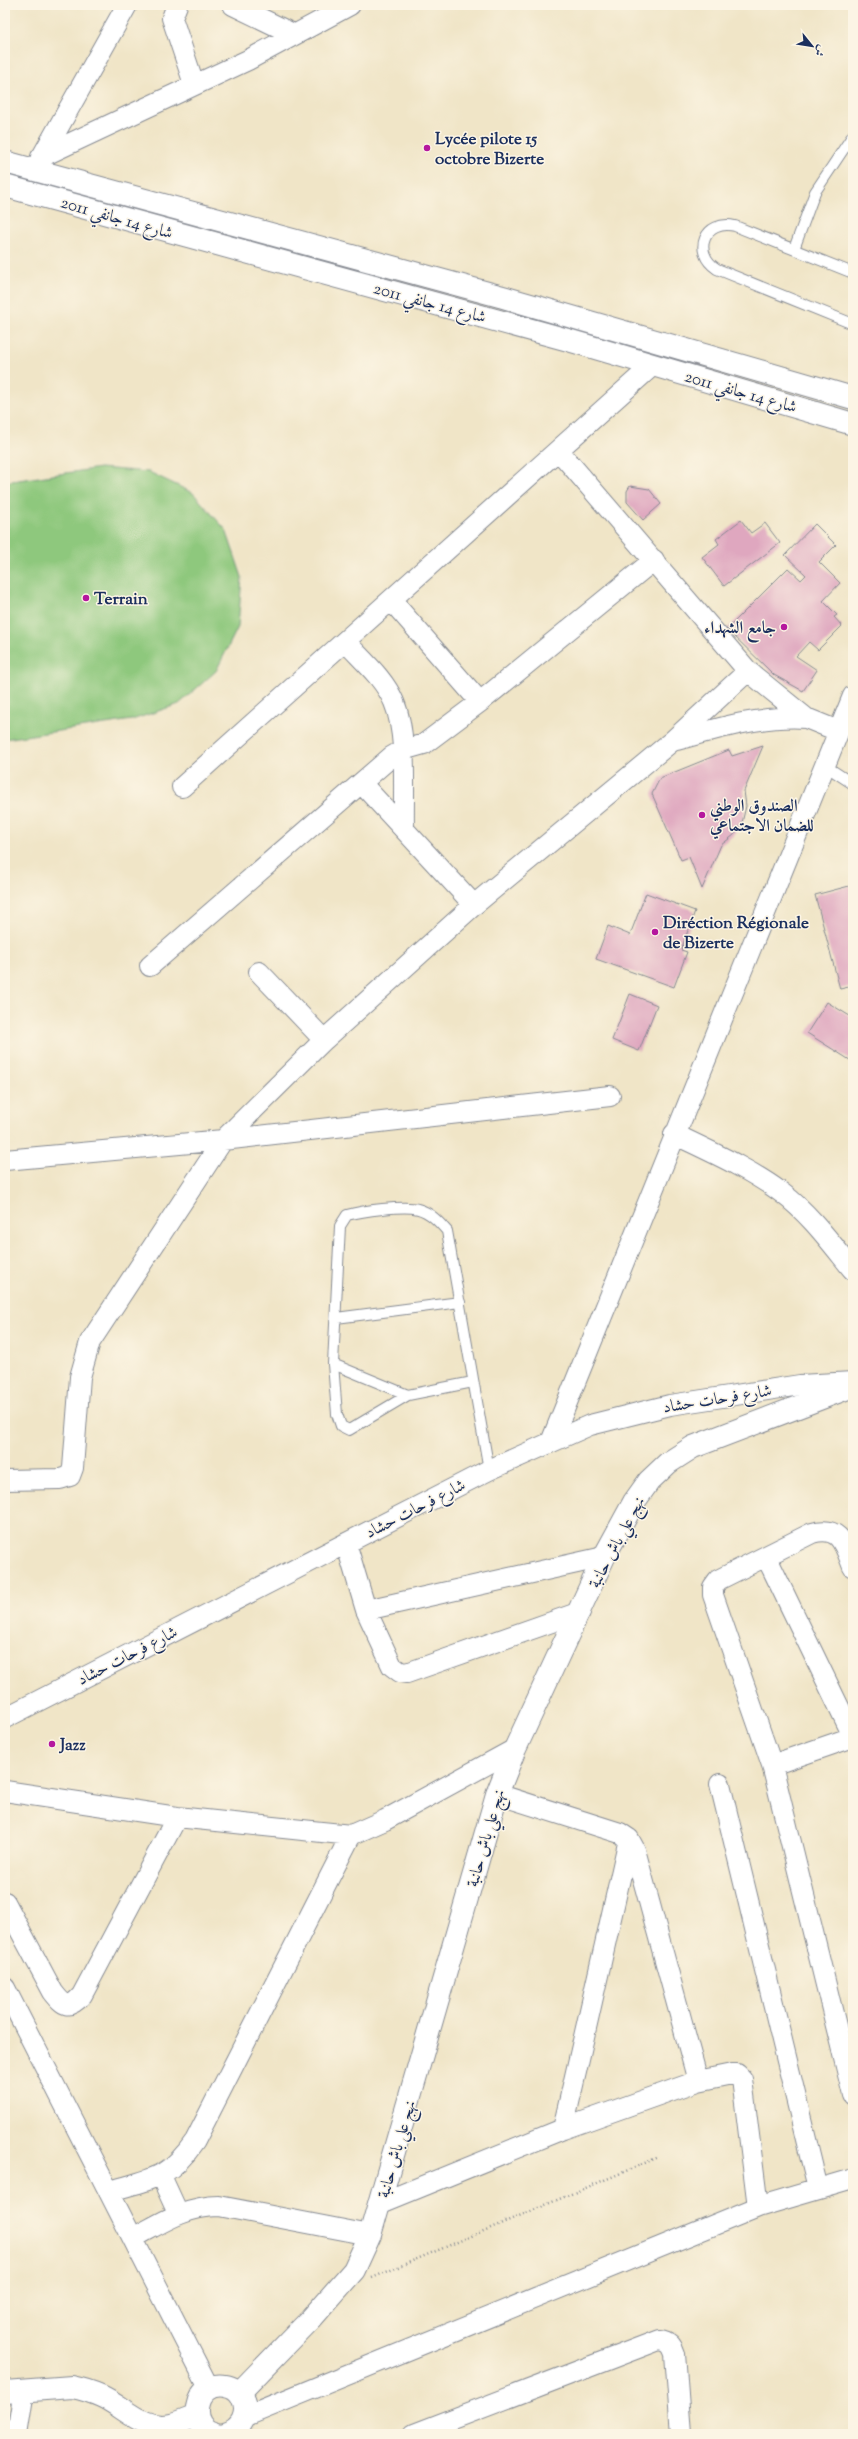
<svg xmlns="http://www.w3.org/2000/svg" width="858" height="2439" viewBox="0 0 858 2439" font-family="'Sorts Mill Goudy',Amiri,serif">
<style>
.green{fill:#8ec87d;stroke:#547c6e}
.building{fill:#dfa7bf}
.lines{fill:none;stroke-linecap:round;stroke-linejoin:round}
.lane-casing{stroke:#868a92;stroke-width:12}
.street-casing{stroke:#868a92;stroke-width:22}
.secondary-casing{stroke:#868a92;stroke-width:24}
.path{stroke:#868a92;stroke-width:2.5;stroke-dasharray:1 3;stroke-linecap:butt}
.lane{stroke:#fff;stroke-width:10}
.street{stroke:#fff;stroke-width:20}
.secondary{stroke:#fff;stroke-width:22}
.poi-dot{fill:#b5179e;stroke:#fcf5e5;stroke-width:1.5}
.labels{text-anchor:middle;stroke-width:3;stroke-linejoin:round;paint-order:stroke}
.poi-label{font-size:17px;font-weight:bold;fill:#1b2f5e;stroke:#fcf5e5;text-anchor:start}
.street-label{font-size:17px;fill:#1b2f5e;stroke:#fcf5e5}
</style>
<rect width="100%" height="100%" fill="#fcf5e5"/>
<filter id="ink" filterUnits="userSpaceOnUse"><feTurbulence type="fractalNoise" baseFrequency=".025" numOctaves="2"/><feDisplacementMap in="SourceGraphic" scale="8" xChannelSelector="R" yChannelSelector="G"/><feConvolveMatrix kernelMatrix="1 2 1 2 8 2 1 2 1" color-interpolation-filters="sRGB"/></filter>
<filter id="wash" filterUnits="userSpaceOnUse"><feTurbulence type="fractalNoise" baseFrequency=".012" numOctaves="4" result="noise"/><feDisplacementMap in="SourceGraphic" scale="16" xChannelSelector="R" yChannelSelector="G"/><feGaussianBlur stdDeviation="0.9" result="paint"/><feColorMatrix in="noise" values="0 0 0 0 0 0 0 0 0 0 0 0 0 0 0 0 0 1.4 0 .05"/><feComposite in="paint" operator="in"/></filter>
<g filter="url(#wash)">
<rect width="100%" height="100%" fill="#f0e5c7"/>
<path class="green" d="M100,468L149,472L193,493L226,530L242,577L238,627L216,671L179,704L132,720L5,739V482Z"/>
<g id="blocks">
<path class="building" d="M630,486L649,489L661,504L643,520L627,502V491Z
M741,520L751,533L765,523L780,543L724,586L702,557L719,544L716,539Z
M815,524L836,545L819,562L840,583L823,601L837,615L834,617L842,626L818,650L809,642L796,656L817,670L803,691L774,675L727,629L788,568L801,580L806,575L785,555Z
M763,746L744,791L746,806L742,823L734,835L721,845L702,889L689,857L681,860L652,794L660,778L729,750L732,756Z
M853,885V986L840,989L815,895Z
M646,893L695,911L681,950L687,952L674,987L596,959L608,926L630,935Z
M630,994L657,1005L639,1051L612,1040Z
M827,1002L853,1018V1062L807,1033Z"/>
</g>
</g>
<g filter="url(#ink)">
<use href="#blocks" fill-opacity="0" stroke="#868a92" stroke-width="1"/>
<g class="lines">
<g class="lane-casing">
<path id="lane" d="M794,249L815,192L853,135
M853,273L735,226C705,219 691,252 717,269L853,324
M824,765L853,784
M336,1318L460,1302
M333,1364L408,1395
M473,1382L408,1395L349,1430L341,1426L337,1414L333,1364L340,1226L347,1215C361,1211 404,1205 418,1209C430,1212 439,1222 447,1231L489,1470"/>
</g>
<g class="street-casing">
<path id="street" d="M177,5L172,18L194,84
M233,5L293,34
M41,157L248,60L350,5
M40,160L127,5
M559,451L748,671L806,718L838,731
M391,600L480,702
M345,641C362,660 384,678 394,702C408,735 403,793 404,829
M677,740C718,728 763,715 806,718
M362,784L474,905
M182,787L653,365
M150,966L391,757L403,750L424,744L480,702L654,560
M259,972L324,1040
M674,1134C711,1152 750,1169 782,1193C810,1214 831,1243 853,1270
M5,1160L223,1140L610,1096
M551,1442L853,696
M5,1480L60,1479L70,1476L73,1468L80,1377L90,1342L223,1140L324,1040L474,905L671,742L748,671
M346,1543L366,1610L392,1666L400,1672L407,1673L580,1612
M766,1556L853,1736
M853,1567C844,1544 840,1525 812,1533L718,1580L713,1587V1595L772,1765L853,2095
M366,1610L604,1557
M5,1718L489,1470L590,1425L670,1405L800,1385L853,1382
M772,1765L853,1737
M720,1784L818,2189
M5,1791L177,1817L351,1835L385,1820L515,1749
M497,1794L620,1833L629,1839L635,1850L698,2081
M5,1902L53,1992C64,2006 69,2010 82,1995L177,1817
M5,1988L209,2388
M563,2129L629,1839
M161,2176L178,2213
M110,2191C151,2179 169,2179 195,2141L351,1835
M381,2203L563,2129L698,2081L732,2074H737L742,2079L758,2207
M133,2238C161,2223 186,2206 219,2206L370,2235
M244,2417L758,2207L853,2179
M17,2434L24,2390
M414,2434L659,2340C669,2341 672,2345 675,2354L681,2434"/>
</g>
<g class="secondary-casing">
<path id="secondary" d="M5,162L503,297L853,398
M5,186L568,340L853,424
M5,2392L72,2387C82,2389 92,2392 101,2396C124,2406 143,2431 171,2425C180,2423 188,2419 197,2416
M239,2393L311,2319L354,2270L370,2235L497,1794L515,1749L604,1557L634,1502L649,1481L668,1463L693,1447L853,1386
M217,2434C185,2429 194,2380 225,2386C232,2387 239,2391 242,2398C250,2413 241,2430 225,2434"/>
</g>
<path class="path" d="M372,2278L659,2157"/>
<use href="#lane" class="lane"/>
<use href="#street" class="street"/>
<use href="#secondary" class="secondary"/>
</g>
</g>
<g class="poi-dot">
<circle cx="427" cy="148" r="4"/>
<circle cx="86" cy="598" r="4"/>
<circle cx="784" cy="627" r="4"/>
<circle cx="702" cy="815" r="4"/>
<circle cx="655" cy="932" r="4"/>
<circle cx="52" cy="1744" r="4"/>
</g>
<g class="labels">
<g class="poi-label">
<text x="435" y="144">Lycée pilote 15<tspan x="435" dy="20">octobre Bizerte</tspan></text>
<text x="94" y="604">Terrain</text>
<text x="776" y="633" text-anchor="end">جامع الشهداء</text>
<text x="710" y="811">الصندوق الوطني<tspan x="710" dy="20">للضمان الاجتماعي</tspan></text>
<text x="663" y="928">Diréction Régionale<tspan x="663" dy="20">de Bizerte</tspan></text>
<text x="60" y="1750">Jazz</text>
</g>
<g class="street-label">
<text transform="translate(117 217) rotate(16)" y="6">شارع 14 جانفي 2011</text>
<text transform="translate(430 302) rotate(15)" y="6">شارع 14 جانفي 2011</text>
<text transform="translate(741 391) rotate(16)" y="6">شارع 14 جانفي 2011</text>
<text transform="translate(717 1398) rotate(-9)" y="6">شارع فرحات حشاد</text>
<text transform="translate(415 1508) rotate(-27)" y="6">شارع فرحات حشاد</text>
<text transform="translate(616 1542) rotate(-62)" y="6">نهج علي باش حانبة</text>
<text transform="translate(127 1655) rotate(-27)" y="6">شارع فرحات حشاد</text>
<text transform="translate(485 1838) rotate(-74)" y="6">نهج علي باش حانبة</text>
<text transform="translate(396 2149) rotate(-74)" y="6">نهج علي باش حانبة</text>
</g>
</g>
<rect width="858" height="2439" fill="none" stroke="#fcf5e5" stroke-width="20"/>
<g transform="translate(812 46) rotate(120)" stroke="#fcf5e5" stroke-width="3" paint-order="stroke">
<path d="M0-3L7 15L0 10L-7 15Z" fill="#1b2f5e"/>
<text y="-6" font-size="11" font-weight="bold" text-anchor="middle" fill="#1b2f5e">ش</text>
</g>
</svg>
